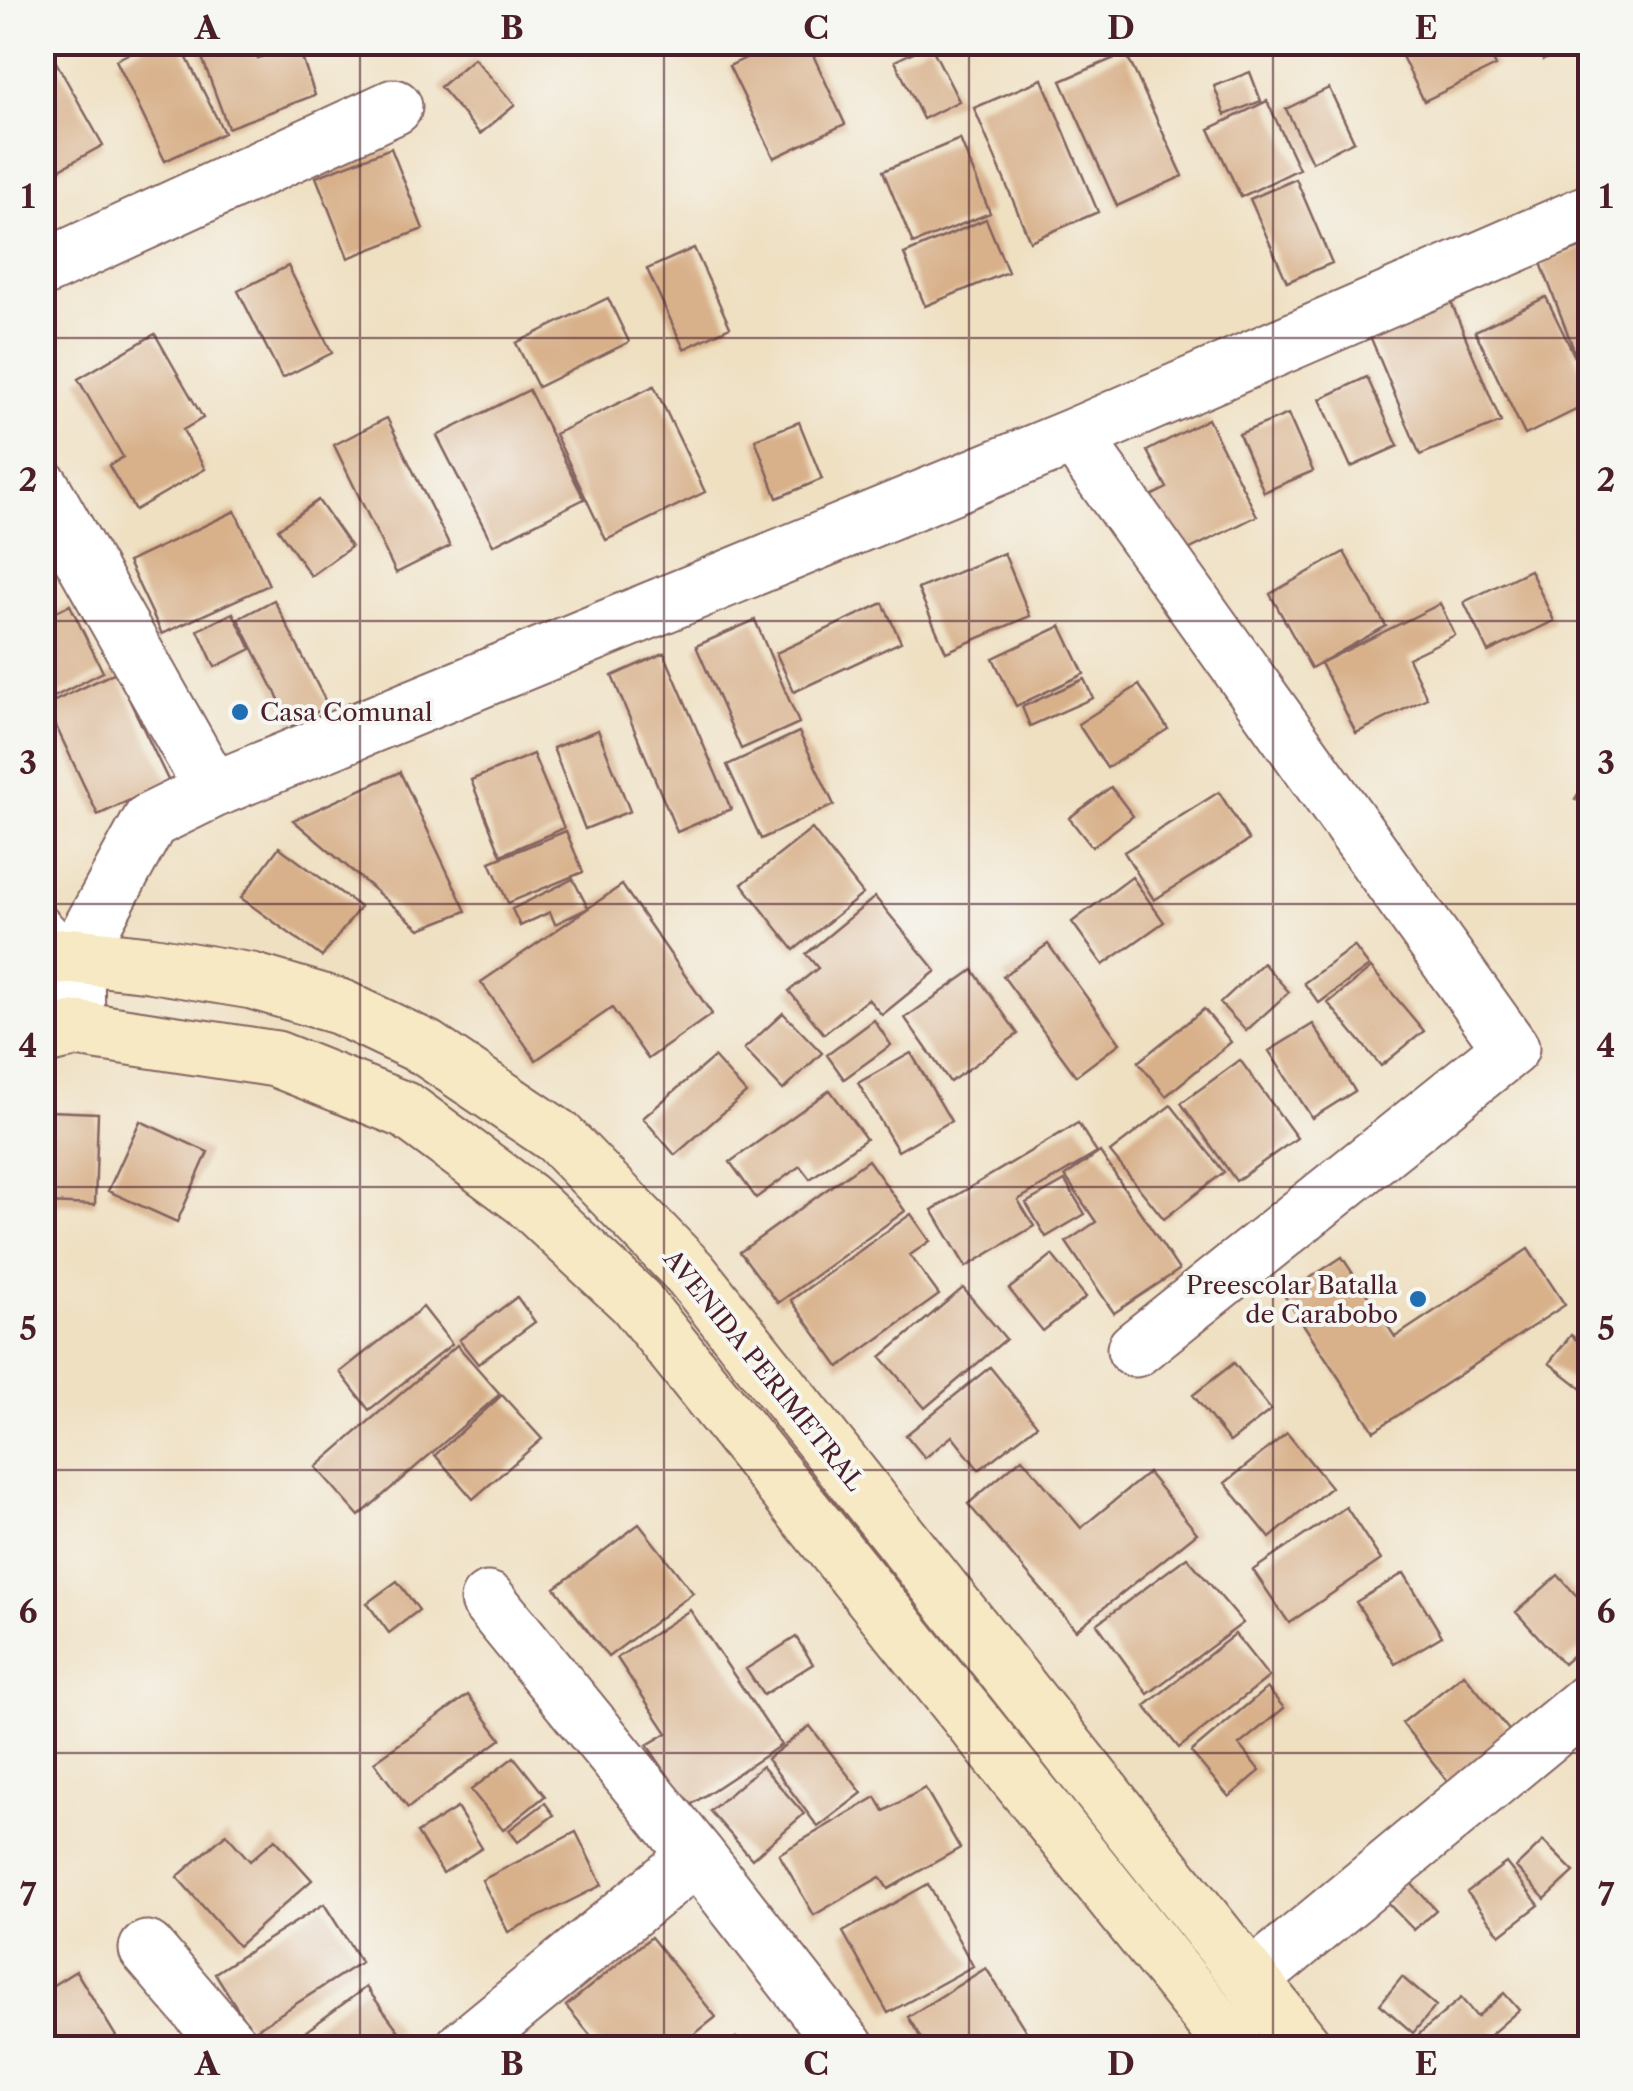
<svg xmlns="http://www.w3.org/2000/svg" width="1633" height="2091" viewBox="0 0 1633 2091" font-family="'Libre Caslon Text',serif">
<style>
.building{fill:#d8b18b}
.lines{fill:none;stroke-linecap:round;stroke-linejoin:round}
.lane-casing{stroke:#846360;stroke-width:34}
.street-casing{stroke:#846360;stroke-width:59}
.secondary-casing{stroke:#846360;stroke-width:59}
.lane{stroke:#fff;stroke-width:30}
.street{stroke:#fff;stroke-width:55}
.secondary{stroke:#f6e9c3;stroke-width:55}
.grid{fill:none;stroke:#4a1f2b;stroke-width:2.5;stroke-opacity:0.55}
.poi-dot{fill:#1f6fb2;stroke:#f6f6f2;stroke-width:4}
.labels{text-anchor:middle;stroke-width:8;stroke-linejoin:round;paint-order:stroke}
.poi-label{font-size:25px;fill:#4a1f2b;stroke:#f6f6f2;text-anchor:start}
.street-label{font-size:25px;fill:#4a1f2b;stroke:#f6f6f2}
.neatline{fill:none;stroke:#4a1f2b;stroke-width:4}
.grid-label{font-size:32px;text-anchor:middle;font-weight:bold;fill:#4a1f2b}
</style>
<rect width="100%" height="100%" fill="#f6f6f2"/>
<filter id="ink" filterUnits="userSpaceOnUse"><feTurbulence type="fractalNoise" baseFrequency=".01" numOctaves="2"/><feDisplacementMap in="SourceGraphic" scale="20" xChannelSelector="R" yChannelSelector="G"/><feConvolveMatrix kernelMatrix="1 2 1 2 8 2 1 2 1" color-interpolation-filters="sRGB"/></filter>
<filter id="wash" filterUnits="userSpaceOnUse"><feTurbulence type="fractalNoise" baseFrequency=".0048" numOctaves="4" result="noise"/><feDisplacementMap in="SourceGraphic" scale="40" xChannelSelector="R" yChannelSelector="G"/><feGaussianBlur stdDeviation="2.25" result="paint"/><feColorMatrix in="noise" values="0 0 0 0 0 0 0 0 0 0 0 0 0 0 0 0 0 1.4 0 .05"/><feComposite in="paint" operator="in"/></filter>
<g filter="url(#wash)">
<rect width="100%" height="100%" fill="#efe0c2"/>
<g id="blocks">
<path class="building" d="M152,42H179L224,133L165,161L116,60Z
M227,42H253L258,58L297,43L315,95L228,128L200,52Z
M779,42H807L845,124L774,158L729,66Z
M1395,42H1485L1496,66L1424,101Z
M1536,42H1585V43L1543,60Z
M930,44L959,101L923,119L895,61Z
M48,48L103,145L42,179V51Z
M1126,53L1183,176L1117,206L1061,81Z
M474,58L515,105L480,134L440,87Z
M1250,72L1261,101L1225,115L1214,86Z
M1042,79L1098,212L1030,241L974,108Z
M1329,88L1354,141L1312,162L1286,109Z
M1267,101L1299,169L1241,197L1209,129Z
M960,139L990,213L913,244L883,171Z
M391,148L423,229L348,258L316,177Z
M1296,179L1332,263L1287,282L1250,199Z
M986,219L1008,272L925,306L904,254Z
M1590,244V347L1575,353L1541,263Z
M694,248L730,327L684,349L647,269Z
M288,266L332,353L282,378L238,291Z
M1546,297L1590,388V403L1525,435L1475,331Z
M608,298L629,342L538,387L516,343Z
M1451,302L1501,422L1420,455L1370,336Z
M155,334L203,418L183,430L205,469L135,510L109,466L123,457L78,379Z
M1367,377L1398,446L1351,467L1320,399Z
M654,386L705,492L606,540L555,434Z
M529,390L584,499L493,545L437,436Z
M1288,414L1313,471L1264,492L1239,434Z
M387,418L450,546L396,573L334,445Z
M1208,419L1257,516L1174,557L1145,499L1167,488L1147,451Z
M799,422L822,479L777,498L755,439Z
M318,500L351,547L311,576L278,529Z
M235,511L269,585L162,634L128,562Z
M1344,552L1386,626L1311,668L1270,594Z
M1004,553L1030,616L946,652L918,589Z
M1530,570L1554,621L1488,652L1464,602Z
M274,600L328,706L292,725L238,619Z
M883,603L901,642L794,692L776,653Z
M1440,604L1455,635L1408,658L1427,698L1356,733L1321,663Z
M70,605L103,672L42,703V618Z
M233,613L251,649L215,667L198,630Z
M755,620L799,723L741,749L696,646Z
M1061,626L1084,674L1016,706L993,658Z
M664,653L731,809L677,832L612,676Z
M116,672L169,782L98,815L46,705Z
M1084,679L1093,698L1030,726L1022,707Z
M1139,685L1168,729L1107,768L1078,724Z
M42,729L53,749L42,755Z
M598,730L630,811L585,829L553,748Z
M799,732L834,805L761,839L727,765Z
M533,754L564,828L501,855L471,780Z
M400,772L466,911L420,929L293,820Z
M1590,775V809L1575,799Z
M1111,787L1133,816L1092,847L1069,818Z
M1219,792L1249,840L1154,900L1124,852Z
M812,829L863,894L794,950L742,884Z
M566,831L583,872L508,903L490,862Z
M279,847L360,907L322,957L241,898Z
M1132,877L1164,922L1103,965L1072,922Z
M573,879L588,908L555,924L550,912L520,926L512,909Z
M622,885L712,1014L648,1059L612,1008L536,1060L481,982Z
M875,897L936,971L882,1015L868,999L824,1034L789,991L818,968L806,954Z
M1048,944L1120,1043L1076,1076L1003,976Z
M1354,946L1369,966L1319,1003L1304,983Z
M1263,963L1289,992L1246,1031L1220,1003Z
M1371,968L1424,1031L1381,1066L1328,1003Z
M973,970L1018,1034L950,1082L905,1018Z
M1204,1009L1231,1042L1166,1096L1138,1062Z
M783,1013L822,1053L783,1090L744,1049Z
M874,1020L891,1045L844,1079L827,1055Z
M1313,1024L1355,1091L1312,1118L1269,1051Z
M911,1053L951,1121L898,1151L858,1083Z
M714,1057L746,1093L675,1155L643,1118Z
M1240,1060L1297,1138L1236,1181L1181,1103Z
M830,1090L866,1139L810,1179L800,1166L756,1198L730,1162Z
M1171,1105L1224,1172L1164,1219L1110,1152Z
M49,1111L98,1113L95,1205L45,1203Z
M140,1121L208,1152L177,1222L108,1191Z
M1078,1123L1097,1153L1018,1200L1034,1226L966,1267L932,1210Z
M1100,1152L1179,1270L1114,1313L1066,1242L1096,1222L1065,1176Z
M868,1160L905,1211L778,1303L740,1252Z
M1065,1181L1085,1214L1046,1237L1026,1203Z
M911,1214L930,1241L910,1255L939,1295L839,1367L791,1300Z
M1528,1249L1565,1305L1374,1431L1284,1295L1342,1257L1395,1337Z
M1052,1255L1086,1297L1043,1331L1009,1289Z
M963,1288L1006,1339L925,1408L881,1357Z
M517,1297L535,1322L478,1364L459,1340Z
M423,1307L452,1344L369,1410L340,1372Z
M1571,1335L1590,1351V1395L1549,1363Z
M457,1345L500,1394L359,1516L316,1467Z
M1234,1363L1271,1410L1230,1442L1193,1395Z
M990,1367L1037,1425L979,1470L952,1436L925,1458L906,1435Z
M502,1395L542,1439L473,1499L435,1455Z
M1287,1433L1331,1487L1270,1538L1225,1483Z
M1022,1458L1081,1528L1148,1473L1197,1533L1076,1630L968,1504Z
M1346,1507L1381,1560L1289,1623L1253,1570Z
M639,1524L693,1593L608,1657L555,1588Z
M1187,1557L1243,1623L1148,1694L1097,1624Z
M1404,1573L1442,1636L1395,1664L1356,1602Z
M1558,1575L1590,1611V1640L1563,1664L1516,1612Z
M397,1581L419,1610L389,1633L367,1603Z
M690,1610L781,1745L689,1806L647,1745L667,1733L617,1658Z
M1235,1634L1269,1677L1179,1748L1145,1706Z
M796,1637L813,1664L763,1695L746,1669Z
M1464,1674L1512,1734L1450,1784L1402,1723Z
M1267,1688L1284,1708L1239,1745L1260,1771L1229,1797L1191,1752Z
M468,1695L501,1739L408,1808L374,1762Z
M810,1726L862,1793L818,1827L767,1759Z
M514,1757L545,1796L503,1830L471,1790Z
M762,1766L804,1814L752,1859L710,1811Z
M1590,1781V1802L1580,1790Z
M925,1788L960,1848L888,1889L880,1877L814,1915L779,1854L876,1797L884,1811Z
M545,1803L554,1815L518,1842L509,1830Z
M457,1808L482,1848L443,1873L417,1833Z
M576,1832L602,1885L508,1932L482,1880Z
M226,1834L250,1861L275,1839L312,1880L238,1946L177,1877Z
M1543,1841L1574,1872L1545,1899L1516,1867Z
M1506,1863L1539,1905L1500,1935L1467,1892Z
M1407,1879L1436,1910L1414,1930L1385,1900Z
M928,1884L973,1966L888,2013L843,1932Z
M324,1904L361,1962L252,2032L215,1973Z
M651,1937L716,2017L677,2048H601L566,2006Z
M986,1968L1026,2031L996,2048H927L908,2017Z
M76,1971L123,2048H42V2037L47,2034L42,2027V1992Z
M1402,1977L1436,2006L1413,2033L1380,2004Z
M366,1987L398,2030L374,2048H318L305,2032Z
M1504,1993L1519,2010L1475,2048H1432L1419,2034L1461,1998L1477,2017Z
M736,2038L742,2048H719Z"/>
</g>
</g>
<g filter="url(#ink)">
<use href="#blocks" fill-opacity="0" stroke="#846360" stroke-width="2.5"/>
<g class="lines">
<g class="lane-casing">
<path id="lane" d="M42,919L76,956"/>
</g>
<g class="street-casing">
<path id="street" d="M42,269L394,107
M1074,436L1511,1048L1135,1349
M42,487L213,790
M77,1029L76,956L150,821L213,790L1074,436L1590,212
M488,1600L697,1856L847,2048
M147,1949L232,2048
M1251,1980L1590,1700
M463,2048L697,1856"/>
</g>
<g class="secondary-casing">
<path id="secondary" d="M42,958L76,956L149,964L252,981L340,1007L426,1048L558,1137L691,1274L1305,2048
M42,1037L77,1029L276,1059L407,1111L526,1199L635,1301L1235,2048"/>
</g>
<use href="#lane" class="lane"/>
<use href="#street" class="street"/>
<use href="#secondary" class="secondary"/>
</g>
</g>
<path class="grid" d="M360,42V2048M664,42V2048M969,42V2048M1273,42V2048M42,338H1590M42,621H1590M42,904H1590M42,1187H1590M42,1470H1590M42,1753H1590"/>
<g class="poi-dot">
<circle cx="240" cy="712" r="10"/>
<circle cx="1418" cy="1299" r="10"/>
</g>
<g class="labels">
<g class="poi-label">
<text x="260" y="721">Casa Comunal</text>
<text x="1398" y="1294" text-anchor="end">Preescolar Batalla<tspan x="1398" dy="29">de Carabobo</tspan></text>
</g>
<g class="street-label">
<text transform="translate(764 1370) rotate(51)" y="9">AVENIDA PERIMETRAL</text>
</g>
</g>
<rect width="1633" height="2091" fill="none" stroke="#f6f6f2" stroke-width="110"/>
<rect x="55" y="55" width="1523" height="1981" class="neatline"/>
<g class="grid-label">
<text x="207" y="39">A</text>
<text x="512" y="39">B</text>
<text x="816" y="39">C</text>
<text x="1121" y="39">D</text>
<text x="1426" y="39">E</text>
<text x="28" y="208">1</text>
<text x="1606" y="208">1</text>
<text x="28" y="491">2</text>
<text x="1606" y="491">2</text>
<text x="28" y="774">3</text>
<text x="1606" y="774">3</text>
<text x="28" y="1057">4</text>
<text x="1606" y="1057">4</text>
<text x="28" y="1340">5</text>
<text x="1606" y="1340">5</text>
<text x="28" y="1623">6</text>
<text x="1606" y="1623">6</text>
<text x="28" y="1906">7</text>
<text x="1606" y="1906">7</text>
<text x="207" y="2075">A</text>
<text x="512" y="2075">B</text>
<text x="816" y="2075">C</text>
<text x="1121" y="2075">D</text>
<text x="1426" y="2075">E</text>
</g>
</svg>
